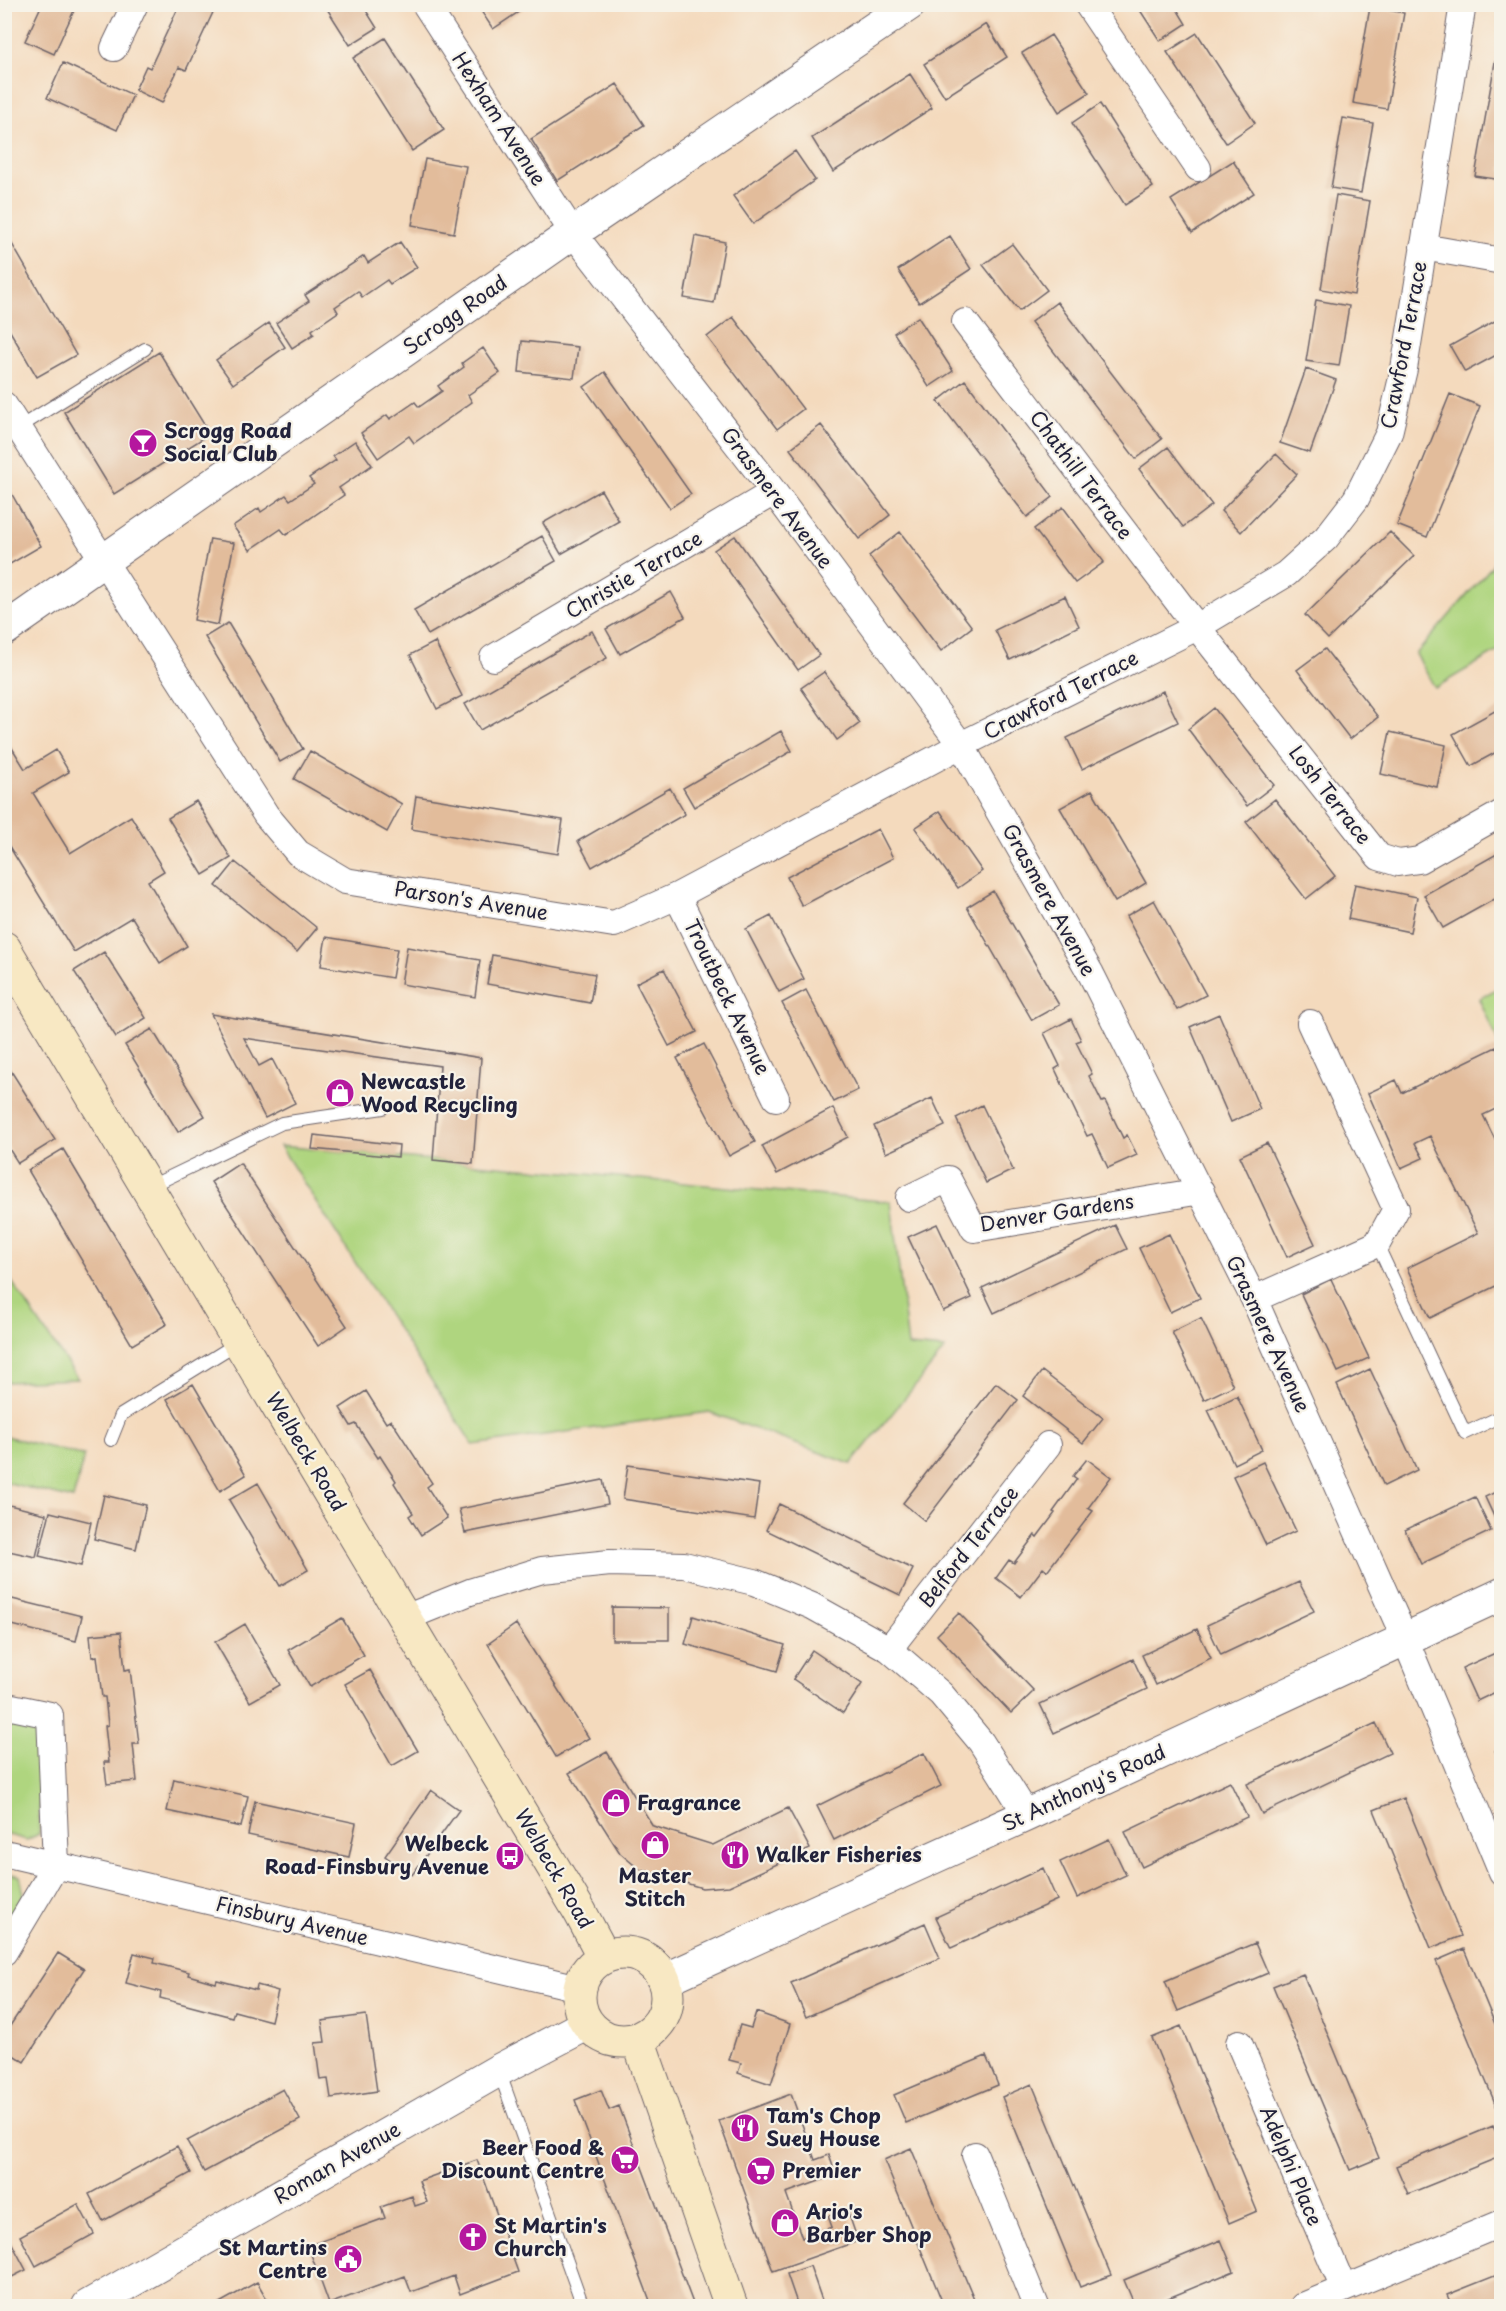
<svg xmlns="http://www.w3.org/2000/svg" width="1506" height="2311" viewBox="0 0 1506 2311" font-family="'Playpen Sans',sans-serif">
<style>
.green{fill:#afd57f;stroke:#687c5d;stroke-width:1.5}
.building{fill:#e2bc9b}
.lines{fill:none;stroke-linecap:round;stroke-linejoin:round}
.service-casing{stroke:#6c6268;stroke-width:14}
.minor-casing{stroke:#6c6268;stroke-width:28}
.tertiary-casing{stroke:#6c6268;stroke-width:34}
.secondary-casing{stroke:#6c6268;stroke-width:35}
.service{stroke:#fff;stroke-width:12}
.minor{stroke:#fff;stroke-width:26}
.tertiary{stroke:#fff;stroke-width:32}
.secondary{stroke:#f8e8c3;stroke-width:33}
.labels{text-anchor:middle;stroke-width:4.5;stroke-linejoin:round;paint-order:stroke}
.street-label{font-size:20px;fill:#22223b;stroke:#f7f3e8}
.poi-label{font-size:20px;font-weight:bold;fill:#22223b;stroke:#f7f3e8;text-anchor:start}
</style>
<rect width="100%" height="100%" fill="#f7f3e8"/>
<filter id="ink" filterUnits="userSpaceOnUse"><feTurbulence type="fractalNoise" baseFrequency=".0167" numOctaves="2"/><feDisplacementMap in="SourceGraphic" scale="12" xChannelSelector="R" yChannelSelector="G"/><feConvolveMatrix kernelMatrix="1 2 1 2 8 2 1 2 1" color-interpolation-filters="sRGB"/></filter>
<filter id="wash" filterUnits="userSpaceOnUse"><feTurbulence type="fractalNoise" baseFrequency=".008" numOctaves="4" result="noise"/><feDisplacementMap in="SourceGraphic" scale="24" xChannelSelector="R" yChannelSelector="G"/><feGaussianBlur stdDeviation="1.35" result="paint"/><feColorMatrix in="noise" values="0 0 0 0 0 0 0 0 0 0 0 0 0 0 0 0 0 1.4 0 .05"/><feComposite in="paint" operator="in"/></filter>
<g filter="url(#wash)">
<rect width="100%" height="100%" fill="#f4dabd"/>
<path class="green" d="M1501,543V649L1435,688L1416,654L1492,566Z
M1501,986V1048L1479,999Z
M280,1146L891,1202L908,1346L945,1349L851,1464L709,1412L473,1445Z
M5,1272L78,1379L5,1382Z
M5,1436L84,1456L73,1499L5,1482Z
M10,1723L41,1732L39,1834L27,1840L5,1834L4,1732Z
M5,1873L20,1876L24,1895L5,1931Z"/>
<g id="blocks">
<path class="building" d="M42,4H77L54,54L25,41Z
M180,4L216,6L186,70L179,67L162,103L135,90L146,66L150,68Z
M324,4H362L377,28L350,45Z
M1136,4H1174L1186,24L1160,41Z
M477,5H520L523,9L493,29Z
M1370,7L1404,13L1387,109L1353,103Z
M986,24L1007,57L945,97L924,64Z
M1197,33L1255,123L1226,143L1167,52Z
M1051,35L1089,93L1059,112L1022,53Z
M385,38L444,130L412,151L353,58Z
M1495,62L1502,63V180L1475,176Z
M63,63L133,95L117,130L47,98Z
M910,74L932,108L833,172L812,138Z
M617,84L644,125L557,181L531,139Z
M1100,104L1153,187L1125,205L1072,123Z
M1343,118L1373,123L1361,193L1331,188Z
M795,151L815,180L753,224L733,196Z
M425,159L466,166L454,233L412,225Z
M1233,161L1254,193L1192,233L1171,200Z
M1336,195L1370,201L1354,295L1321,289Z
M4,230L76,355L37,377L4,321Z
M695,236L725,242L714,303L684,298Z
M950,236L971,269L919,303L898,270Z
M400,242L417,267L390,284L387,280L362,297L358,291L335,307L338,312L312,330L314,334L292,348L276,323L309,301L305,295L364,256L368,263Z
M1012,244L1047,290L1019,311L983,265Z
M1316,300L1349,306L1339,366L1306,361Z
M1057,302L1162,439L1136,459L1031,322Z
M733,317L803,409L777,429L707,337Z
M918,317L953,371L929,387L894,333Z
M1502,317V352L1465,372L1450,346Z
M269,323L285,347L233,384L216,360Z
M522,341L578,347L574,378L519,372Z
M483,348L500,373L468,395L472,402L414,443L409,436L378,458L361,433L387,415L390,419L415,402L419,407L442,391L438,386L464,367L462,363Z
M159,352L210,434L114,494L64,412Z
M1306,369L1336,380L1310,453L1280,443Z
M605,372L691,494L670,508L584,387Z
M965,380L1053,497L1027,517L938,401Z
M1450,394L1480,406L1427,537L1397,525Z
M821,425L890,515L859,539L790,449Z
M355,441L372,465L339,488L344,495L286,535L281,529L250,550L233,526L259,508L261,512L286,495L290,500L314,484L309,478L336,460L333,456Z
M1168,447L1212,505L1183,527L1139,469Z
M1276,454L1297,474L1241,532L1221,511Z
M5,482L41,546L5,567Z
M601,490L619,521L561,554L543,523Z
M1063,507L1104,562L1075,583L1034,529Z
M900,532L972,627L941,651L869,556Z
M1390,532L1414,556L1328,639L1305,615Z
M542,536L556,561L428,635L414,610Z
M735,536L819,655L798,670L714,550Z
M210,539L234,543L218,625L194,620Z
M671,592L685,617L620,654L606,629Z
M1065,596L1079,626L1010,660L995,630Z
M228,623L303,749L280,762L205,637Z
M592,631L607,658L480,730L465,704Z
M435,642L462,696L437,709L410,655Z
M1325,649L1378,717L1350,739L1297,670Z
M824,672L860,723L837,740L801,688Z
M1163,691L1178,722L1082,769L1067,738Z
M1502,707V749L1471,766L1453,734Z
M1214,708L1274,785L1247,806L1188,729Z
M781,731L792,751L694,807L683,788Z
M1390,732L1446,745L1437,787L1381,774Z
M4,735L25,769L56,750L69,772L33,793L70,853L131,816L164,871L148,881L187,946L160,963L132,917L74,952L4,838Z
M310,751L402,804L387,832L294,779Z
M670,788L685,814L592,867L578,841Z
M1092,790L1146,883L1115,902L1060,808Z
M416,796L563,820L558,854L411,829Z
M1275,799L1335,876L1306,899L1246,822Z
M196,801L231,858L203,875L168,818Z
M940,811L982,871L958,888L915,828Z
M878,829L893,858L802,906L787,877Z
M1502,851V895L1443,928L1424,895Z
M235,862L317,928L297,952L216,886Z
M1355,884L1417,897L1410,932L1348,919Z
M993,891L1059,1005L1032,1020L967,907Z
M1154,900L1206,995L1177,1010L1126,916Z
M771,916L804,979L779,992L746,929Z
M326,937L397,949L392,978L321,966Z
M407,947L480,960L475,997L401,984Z
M104,952L146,1018L116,1037L74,971Z
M492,955L595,974L590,1003L487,984Z
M664,969L697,1032L669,1046L636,983Z
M806,990L858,1090L834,1102L782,1003Z
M211,1014L481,1058L473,1164L433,1160L440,1066L244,1038L259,1066L272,1059L295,1103L265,1118Z
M1219,1014L1260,1109L1231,1122L1190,1027Z
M1071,1019L1081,1040L1076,1042L1092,1074L1089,1076L1102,1102L1105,1101L1123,1138L1127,1135L1137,1155L1108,1168L1092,1134L1087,1136L1055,1069L1060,1066L1044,1033Z
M152,1029L205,1116L178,1132L125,1045Z
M704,1044L755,1142L729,1156L677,1058Z
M1496,1047L1502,1059V1106L1483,1115L1502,1154V1283L1430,1318L1407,1268L1478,1233L1430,1136L1415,1143L1423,1158L1401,1168L1368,1093L1396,1080L1402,1093Z
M4,1060L55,1140L18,1163L4,1141Z
M932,1098L945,1126L886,1153L874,1126Z
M982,1105L1013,1170L986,1183L956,1118Z
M833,1108L848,1137L777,1174L762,1146Z
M314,1135L399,1145L398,1157L312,1149Z
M1267,1143L1315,1244L1287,1257L1240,1156Z
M63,1149L167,1324L132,1345L28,1170Z
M240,1163L347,1326L318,1346L211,1182Z
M937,1224L972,1298L943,1311L908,1237Z
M1115,1225L1127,1249L994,1313L982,1288Z
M1169,1234L1200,1298L1170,1312L1139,1248Z
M1331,1279L1369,1358L1338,1372L1301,1294Z
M1201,1318L1233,1386L1204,1400L1172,1332Z
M1370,1369L1417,1470L1384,1486L1337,1385Z
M1042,1371L1103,1418L1083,1443L1023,1396Z
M996,1383L1018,1400L925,1521L903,1503Z
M193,1384L246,1475L220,1491L167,1399Z
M366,1391L386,1423L391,1420L432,1483L427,1487L447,1518L421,1535L409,1516L413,1513L394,1483L396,1481L380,1456L378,1458L356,1424L351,1426L340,1408Z
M1237,1396L1262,1450L1234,1464L1208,1410Z
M1087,1459L1111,1477L1088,1508L1093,1511L1047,1571L1043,1568L1021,1597L996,1578L1009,1560L1014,1563L1035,1535L1037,1537L1055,1513L1053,1512L1077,1479L1073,1476Z
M1263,1462L1296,1531L1266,1545L1233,1476Z
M628,1465L759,1484L754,1519L623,1499Z
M603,1480L608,1504L465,1533L459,1509Z
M258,1483L308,1570L280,1586L229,1500Z
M1502,1489V1524L1498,1525L1485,1497Z
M104,1495L146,1505L136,1549L94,1539Z
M1475,1497L1491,1531L1421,1564L1405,1530Z
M5,1504L46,1514L36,1557L4,1550Z
M779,1504L913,1569L900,1595L766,1530Z
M50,1512L91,1522L81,1566L39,1556Z
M1299,1582L1314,1611L1221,1655L1207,1625Z
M8,1598L82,1616L76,1641L4,1623Z
M612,1607L669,1608V1640H612Z
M959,1613L1034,1691L1011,1713L937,1635Z
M693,1616L785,1645L777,1671L685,1644Z
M342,1618L364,1655L310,1687L288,1650Z
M245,1624L280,1685L250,1702L215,1642Z
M516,1624L589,1738L556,1757L488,1644Z
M1197,1629L1211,1658L1156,1685L1142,1655Z
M121,1632L125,1670L130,1669L139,1744H133L137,1781L107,1784L104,1762H109L105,1726L108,1725L105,1697H102L97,1656L92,1657L90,1635Z
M812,1650L862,1684L843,1713L793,1679Z
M1502,1650V1689L1477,1701L1462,1668Z
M1133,1659L1147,1689L1054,1733L1040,1704Z
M370,1670L418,1751L392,1766L345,1684Z
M1376,1723L1390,1753L1262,1814L1247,1784Z
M1502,1748V1765L1495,1751Z
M607,1752L653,1826L713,1845L788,1808L810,1849L729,1886L702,1888L639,1869L620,1853L569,1773Z
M924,1753L941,1786L834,1840L817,1806Z
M174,1779L248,1796L241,1827L167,1811Z
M1230,1782L1247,1817L1142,1867L1125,1832Z
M431,1790L459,1810L412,1875L385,1856Z
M1404,1798L1461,1936L1431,1948L1374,1810Z
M255,1801L356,1823L349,1857L248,1835Z
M1109,1839L1126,1875L1077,1898L1060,1862Z
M1043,1868L1057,1900L951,1948L936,1917Z
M925,1923L940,1958L806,2017L791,1983Z
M1255,1943L1268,1973L1178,2011L1165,1981Z
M1464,1949L1502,2041V2120L1436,1961Z
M58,1953L84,1969L24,2062L4,2049V2035Z
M134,1953L155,1958L154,1963L189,1972L188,1975L216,1983L217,1980L256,1990L257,1985L278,1991L271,2021L234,2011L232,2017L160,1998L161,1992L126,1983Z
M1303,1974L1379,2158L1350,2170L1273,1986Z
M756,2012L790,2024L771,2084L738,2073L741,2063L729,2060L740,2025L751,2028Z
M366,2015L377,2091L331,2098L328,2079L320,2080L315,2043L325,2042L322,2021Z
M1181,2026L1257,2211L1229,2223L1152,2038Z
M986,2056L998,2085L906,2123L894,2095Z
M1032,2084L1111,2275L1080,2287L1002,2097Z
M283,2089L300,2120L204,2172L187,2141Z
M601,2090L609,2110L619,2106L694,2306H652L575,2100Z
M791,2094L815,2160L829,2155L836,2175L786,2193L802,2238L832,2227L828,2216L847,2209L858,2241L773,2271L719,2121Z
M1493,2126L1502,2146V2156L1408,2194L1396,2166Z
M177,2146L191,2173L103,2221L89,2194Z
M911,2148L977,2306H944L884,2160Z
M477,2160L518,2272L460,2294L454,2276L411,2292L405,2276L329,2304L308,2246L385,2218L381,2207L412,2196L415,2206L427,2202L419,2181Z
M78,2204L94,2234L36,2266L20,2236Z
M9,2238L26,2270L4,2281V2241Z
M1221,2240L1234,2271L1149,2306H1135L1124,2280Z
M810,2266L824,2306H798L787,2274Z
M1502,2273V2306H1452L1447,2295Z
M257,2282L271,2306H214Z"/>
</g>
</g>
<g filter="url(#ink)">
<use href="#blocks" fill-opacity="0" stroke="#6c6268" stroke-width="1.5"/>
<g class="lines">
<g class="service-casing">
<path id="service" d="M18,428L145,349
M149,1187L282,1123L383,1108
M1377,1244L1465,1433L1502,1416
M111,1440L121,1415L239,1342
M499,2071L583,2306"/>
</g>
<g class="minor-casing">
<path id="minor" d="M425,4L573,233L774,492L961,745L1091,974L1254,1299L1405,1639L1502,1872
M1087,4L1198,168
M114,48L135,4
M1423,247L1502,261
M965,322L1197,627L1379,857L1398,863L1419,860L1502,813
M4,405L266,815L298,853L345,881L614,924L677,896L961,745L1197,627L1286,574L1326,538L1356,499L1389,433L1404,369L1463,4
M493,658L774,492
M677,896L776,1098
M909,1198L948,1179L974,1229L1201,1191
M1254,1299L1377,1244L1396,1209L1310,1023
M405,1618L470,1592L542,1570L610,1563L684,1565L754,1582L812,1606L889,1649L941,1694L981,1742L1027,1815
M889,1649L1048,1445
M4,1710L7,1706L50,1715L56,1865L4,1952
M4,1853L579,1988
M1239,2043L1344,2289
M975,2155L1036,2306
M1303,2306L1502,2223"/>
</g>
<g class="tertiary-casing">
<path id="tertiary" d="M4,630L573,233L910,4
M664,1980L1027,1815L1502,1594
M88,2306L499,2070L587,2024"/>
</g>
<g class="secondary-casing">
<path id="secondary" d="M4,948L580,1912L604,1957
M579 1997a44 44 0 1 1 88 0a44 44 0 1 1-88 0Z
M638,2039L731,2306"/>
</g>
<use href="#service" class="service"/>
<use href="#minor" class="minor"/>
<use href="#tertiary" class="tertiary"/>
<use href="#secondary" class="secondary"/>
</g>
</g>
<defs>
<g id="bar-disc" transform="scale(1.5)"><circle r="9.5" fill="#b5179e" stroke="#f7f3e8"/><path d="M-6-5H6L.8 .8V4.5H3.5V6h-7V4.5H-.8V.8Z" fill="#fff"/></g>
<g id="shop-disc" transform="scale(1.5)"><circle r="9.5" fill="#b5179e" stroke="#f7f3e8"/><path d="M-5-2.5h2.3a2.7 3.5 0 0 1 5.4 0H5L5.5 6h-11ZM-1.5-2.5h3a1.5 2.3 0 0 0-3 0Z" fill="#fff"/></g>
<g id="restaurant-disc" transform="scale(1.5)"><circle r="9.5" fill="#b5179e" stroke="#f7f3e8"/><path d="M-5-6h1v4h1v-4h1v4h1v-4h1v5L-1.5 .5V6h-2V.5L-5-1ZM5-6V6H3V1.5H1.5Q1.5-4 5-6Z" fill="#fff"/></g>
<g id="bus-disc" transform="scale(1.5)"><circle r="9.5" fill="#b5179e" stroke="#f7f3e8"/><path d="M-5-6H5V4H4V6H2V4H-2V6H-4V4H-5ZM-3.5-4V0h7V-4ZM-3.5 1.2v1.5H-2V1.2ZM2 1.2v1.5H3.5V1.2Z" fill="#fff"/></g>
<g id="supermarket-disc" transform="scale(1.5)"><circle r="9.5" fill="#b5179e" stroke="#f7f3e8"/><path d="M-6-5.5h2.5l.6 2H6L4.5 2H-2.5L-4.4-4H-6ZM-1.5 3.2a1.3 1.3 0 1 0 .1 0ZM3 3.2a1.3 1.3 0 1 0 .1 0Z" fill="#fff"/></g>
<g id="church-disc" transform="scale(1.5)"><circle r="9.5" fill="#b5179e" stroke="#f7f3e8"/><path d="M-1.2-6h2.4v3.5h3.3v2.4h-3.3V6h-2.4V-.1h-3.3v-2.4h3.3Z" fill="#fff"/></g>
<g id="civic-disc" transform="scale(1.5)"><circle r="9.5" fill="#b5179e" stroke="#f7f3e8"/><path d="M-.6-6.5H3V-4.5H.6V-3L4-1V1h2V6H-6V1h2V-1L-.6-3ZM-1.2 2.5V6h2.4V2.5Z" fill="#fff"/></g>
</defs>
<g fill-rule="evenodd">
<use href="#bar-disc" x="143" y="443"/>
<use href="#shop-disc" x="340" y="1093"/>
<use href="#shop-disc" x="616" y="1803"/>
<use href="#shop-disc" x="655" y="1845"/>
<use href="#restaurant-disc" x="735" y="1855"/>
<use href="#bus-disc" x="510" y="1856"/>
<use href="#restaurant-disc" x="745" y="2128"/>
<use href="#supermarket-disc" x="625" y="2160"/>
<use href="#supermarket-disc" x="761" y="2171"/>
<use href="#shop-disc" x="785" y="2223"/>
<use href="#church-disc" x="473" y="2237"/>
<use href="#civic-disc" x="348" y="2259"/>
</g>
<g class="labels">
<g class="street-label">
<text transform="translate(499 119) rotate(57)" y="7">Hexham Avenue</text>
<text transform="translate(455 315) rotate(-35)" y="7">Scrogg Road</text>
<text transform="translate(1404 345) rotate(-79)" y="7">Crawford Terrace</text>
<text transform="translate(1081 475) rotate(53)" y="7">Chathill Terrace</text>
<text transform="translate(777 498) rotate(53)" y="7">Grasmere Avenue</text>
<text transform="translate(634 575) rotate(-30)" y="7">Christie Terrace</text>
<text transform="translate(1061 695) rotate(-27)" y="7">Crawford Terrace</text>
<text transform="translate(1330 795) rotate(52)" y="7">Losh Terrace</text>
<text transform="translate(1049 900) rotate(61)" y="7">Grasmere Avenue</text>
<text transform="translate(471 901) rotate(9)" y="7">Parson's Avenue</text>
<text transform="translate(727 997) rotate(64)" y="7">Troutbeck Avenue</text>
<text transform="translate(1057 1213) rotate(-9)" y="7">Denver Gardens</text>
<text transform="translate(1268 1334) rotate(65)" y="7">Grasmere Avenue</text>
<text transform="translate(306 1452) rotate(59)" y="7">Welbeck Road</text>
<text transform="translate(969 1547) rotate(-52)" y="7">Belford Terrace</text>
<text transform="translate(1084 1788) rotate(-25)" y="7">St Anthony's Road</text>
<text transform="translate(554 1869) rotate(60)" y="7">Welbeck Road</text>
<text transform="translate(292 1921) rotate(13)" y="7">Finsbury Avenue</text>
<text transform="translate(337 2163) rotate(-30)" y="7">Roman Avenue</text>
<text transform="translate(1291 2166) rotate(67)" y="7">Adelphi Place</text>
</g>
<g class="poi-label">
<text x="164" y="438">Scrogg Road<tspan x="164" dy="23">Social Club</tspan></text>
<text x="361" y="1089">Newcastle<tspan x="361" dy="23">Wood Recycling</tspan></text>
<text x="637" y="1810">Fragrance</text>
<text x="489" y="1851" text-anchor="end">Welbeck<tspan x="489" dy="23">Road-Finsbury Avenue</tspan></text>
<text x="756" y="1862">Walker Fisheries</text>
<text x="655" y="1883" text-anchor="middle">Master<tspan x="655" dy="23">Stitch</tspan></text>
<text x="766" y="2123">Tam's Chop<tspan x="766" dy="23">Suey House</tspan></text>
<text x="604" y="2155" text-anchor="end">Beer Food &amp;<tspan x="604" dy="23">Discount Centre</tspan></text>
<text x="782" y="2178">Premier</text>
<text x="806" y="2219">Ario's<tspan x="806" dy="23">Barber Shop</tspan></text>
<text x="494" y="2233">St Martin's<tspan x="494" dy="23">Church</tspan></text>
<text x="327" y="2255" text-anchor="end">St Martins<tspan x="327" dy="23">Centre</tspan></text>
</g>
</g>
<rect width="1506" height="2311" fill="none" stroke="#f7f3e8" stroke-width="24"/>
</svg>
